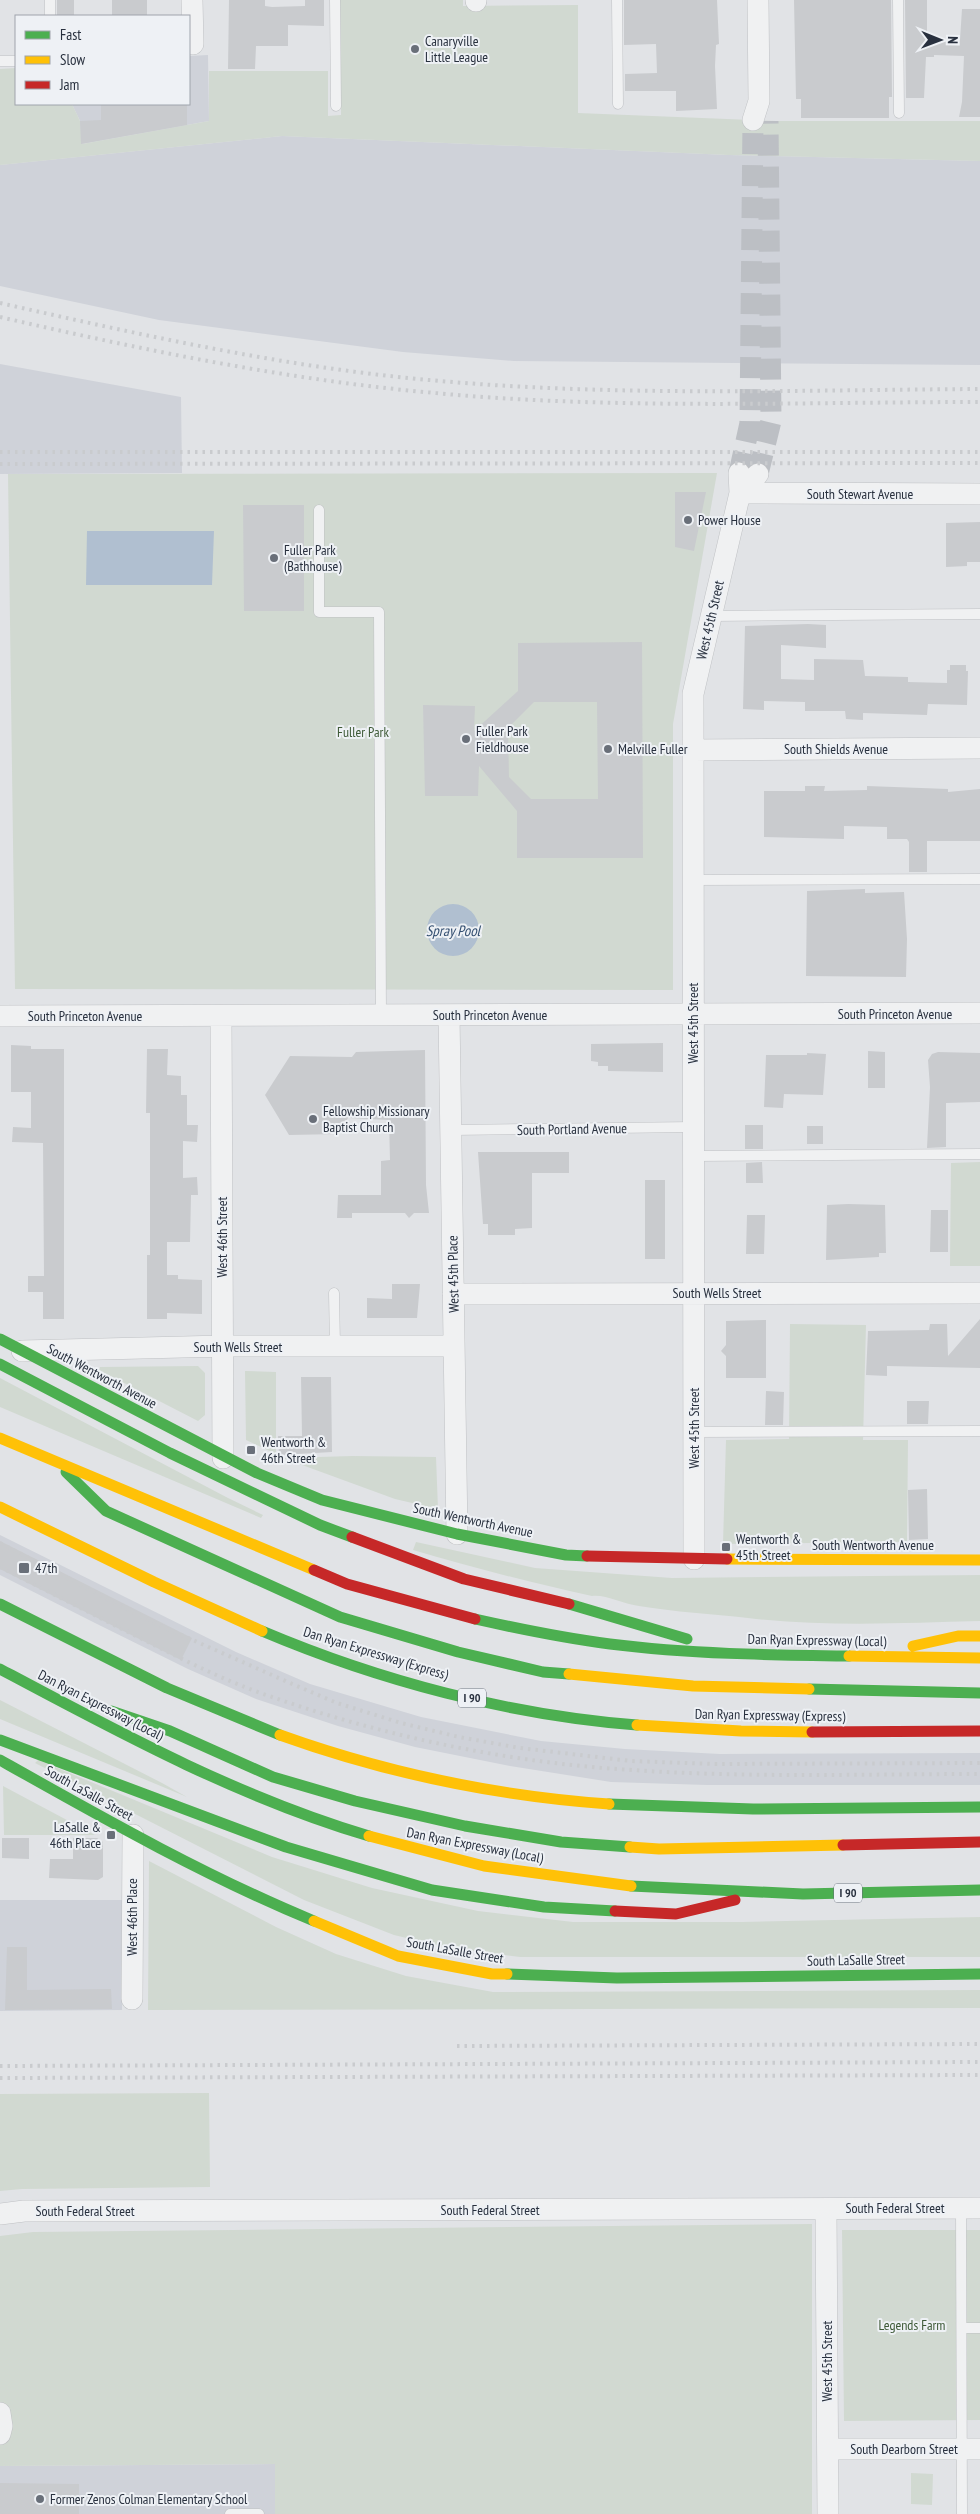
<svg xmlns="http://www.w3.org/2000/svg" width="980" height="2514" viewBox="0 0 980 2514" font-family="'PT Sans Narrow',sans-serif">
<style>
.built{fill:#cfd2d9}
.green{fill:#d1d9d1}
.water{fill:#b0bfd0}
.building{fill:#c9cbce;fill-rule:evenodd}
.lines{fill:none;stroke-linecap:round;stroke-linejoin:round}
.street-tunnel{stroke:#bcbfc4;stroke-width:21;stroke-dasharray:21 11;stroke-linecap:butt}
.lane-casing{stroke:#bfc1c4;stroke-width:11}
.street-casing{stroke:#bfc1c4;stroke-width:22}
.lane{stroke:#f0f1f2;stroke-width:10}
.street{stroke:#f0f1f2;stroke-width:21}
.fast{stroke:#4caf50;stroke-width:11}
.slow{stroke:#ffc107;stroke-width:11}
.jam{stroke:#c62828;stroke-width:11}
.rail{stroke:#c9cbce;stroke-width:4;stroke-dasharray:2.5 5;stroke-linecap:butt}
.poi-dot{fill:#696f79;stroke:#eef1f5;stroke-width:2}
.labels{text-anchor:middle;stroke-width:4;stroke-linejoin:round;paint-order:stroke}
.shield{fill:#eef1f5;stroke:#636a75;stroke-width:1}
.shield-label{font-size:12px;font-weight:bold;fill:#28303e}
.poi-label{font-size:14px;fill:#28303e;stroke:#eef1f5;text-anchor:start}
.street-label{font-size:14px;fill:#28303e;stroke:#eef1f5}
.park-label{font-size:14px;fill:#3d5936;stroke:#eef1f5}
.water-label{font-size:15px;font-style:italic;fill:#344f71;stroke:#eef1f5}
</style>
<rect width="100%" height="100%" fill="#e1e3e6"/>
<path class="built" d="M208,55L209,121L81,144L80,121L72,104H189V56Z
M282,136L729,155L980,161V365L514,361L403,352L159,320L0,286V165Z
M0,364L181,397L182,473L0,474Z
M0,1535L236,1652L310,1684L421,1717L541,1741L625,1749L720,1754L980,1753V1785H707L611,1782L510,1766L415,1747L338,1726L256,1699L188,1669L95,1623L0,1575Z
M0,1900H122V2010L0,2011Z
M275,2464V2514H0V2466Z"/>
<path class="green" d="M340,0H463V6L578,5V113L776,121H980V161L729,155L282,136L0,165V69L16,68V104H72L80,121L82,144L209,121V71H328V116L341,115Z
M717,473L673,724V990L15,989L8,474Z
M980,1162V1266H950L951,1163Z
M790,1324L866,1325L863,1440H908L907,1542L723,1544L726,1440L789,1439Z
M198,1366L205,1373V1415L198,1421L99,1370L100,1367Z
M245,1371L276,1372V1454L246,1440Z
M0,1378L228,1498L263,1515L261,1518L0,1407Z
M353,1456L436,1457L438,1509L395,1499L283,1458Z
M416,1542L535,1568L672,1578L980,1575V1621C903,1623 826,1627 748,1618C712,1614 675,1612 639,1606C624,1604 604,1594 592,1596C531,1583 472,1567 413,1550Z
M0,1700L162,1783L187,1797L0,1719Z
M38,1760L272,1857L372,1888L478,1911L573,1922H742L980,1917V1957H520L444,1947L394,1935L304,1900L35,1763Z
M3,1786L95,1835H4Z
M149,1861L276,1927L336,1954L406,1976L493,1992L980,1990V2008L148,2010Z
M209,2093L210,2187L22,2189L0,2191V2094Z
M812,2224V2514H275V2464L0,2466V2236L33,2232Z
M842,2230H980V2420L844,2421Z
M911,2473L933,2474L932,2505L911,2504Z"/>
<path class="water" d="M87,531H214L212,585H86Z
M427 930a26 26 0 1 1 52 0a26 26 0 1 1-52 0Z"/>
<path class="building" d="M57,0H74V16H57Z
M112,0H147V16H112Z
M229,0H265V6L272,7L305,6V0H324V26L288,25V46H256L255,69H228Z
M624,0H717L719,44L716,45L715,66L717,109L676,111V91H625V74L657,73L656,44L624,45Z
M794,0H891L892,97H889V118H801V99H796Z
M905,0H927V39L960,40L962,9H980V117H959L962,102L964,56L934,55V57H926L924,98H906Z
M101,104H187V125L81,144L80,121L101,120Z
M675,492H706L694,551L675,547Z
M243,505H304V611H244Z
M980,522V562H967V566L946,567V523Z
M808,624L826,625V648L781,645V679L814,680V659L863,660L865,676L908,677V682L947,683V670H950V665H966V671H968L967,705L928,704L927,715L863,713V720L846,719L845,711H805V702L764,701V710L743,709L745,626Z
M642,642L643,858H517V811L479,766L478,796H425L423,705L475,706L474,731L518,691V643ZM534,702H597L598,799H531L509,777L508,728Z
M805,786H825L824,791L867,790V786L948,789V792L980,789V841H927V872H909V842L907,839H887V827L844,826V839L764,837V791H805Z
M865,889V893L904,892L907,939L906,977L806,976L807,891Z
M663,1043V1072L608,1071V1066H598V1062L591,1061V1044Z
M11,1045L31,1046V1049H64V1319H43V1292H28V1276H44L43,1143L12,1142L13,1127L31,1128V1092H11Z
M147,1049H168L167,1075L181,1076V1095H187V1125H198L197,1142L183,1141V1178L197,1177L198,1195H191L190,1242H167V1275H178V1279L202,1280V1314L167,1313V1319H147V1255H150V1113H146Z
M425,1050L426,1185L429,1213H414L409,1218L405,1213H352V1218H337L338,1195H381V1161L390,1160L389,1120L348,1118L338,1134L289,1135L265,1095L290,1056L352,1057L356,1052Z
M868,1051L885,1052V1088H868Z
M938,1052L980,1053V1102L946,1103V1147L927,1148L930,1087L928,1060L932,1054Z
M807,1053L826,1054L823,1095L784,1094L783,1108L764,1107L766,1055H807Z
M745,1125H763V1149H745Z
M807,1126H823V1144H807Z
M478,1152H569V1173H532V1228L515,1229V1235H488V1224H483Z
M762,1162L763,1183H746V1163Z
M645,1180H665V1259H645Z
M848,1204L885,1205L886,1253H879V1257L826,1260L827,1205Z
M931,1210H948V1252H930Z
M747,1215H765L764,1254H746Z
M392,1284H420L417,1318H367V1298L392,1299Z
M980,1319V1368L887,1366V1376L866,1375L868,1331L929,1330L930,1324H947L948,1356Z
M766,1320V1378H726V1356L721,1351L726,1345V1321Z
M301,1377H331L332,1452L279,1455L278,1436H302Z
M766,1391L784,1392L783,1425H765Z
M907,1401H929L928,1424H907Z
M927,1489L928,1539L909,1540L908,1490Z
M0,1541L192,1638L181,1660L0,1569Z
M2,1838H29V1859L2,1858Z
M73,1838H97L103,1842V1877L98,1880L49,1878L50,1859H73Z
M7,1947H27V1990L111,1989L112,2009L5,2010Z
M0,2483L79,2484V2514H0Z"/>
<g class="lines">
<path class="street-tunnel" d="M739,473L750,423L753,120
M758,474L771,421L768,121"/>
<g class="lane-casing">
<path id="lane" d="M50,0V16
M335,0L336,106
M617,0L618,104
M898,0L899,113
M0,61H16
M319,510V612H379L381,1015
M711,616L980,614
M693,880L980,879
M451,1130L694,1127
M693,1156L980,1154
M334,1293L335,1346
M694,1432L980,1431
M961,2208L962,2514
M962,2328H980
M230,2514H259"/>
</g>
<g class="street-casing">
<path id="street" d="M192,0L193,44
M476,0V1
M753,120L759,101L758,0
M740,493L980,494
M740,493L758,474
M693,750L980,748
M449,1015L457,1534
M0,1016L980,1013
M221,1016L223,1458
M453,1294L980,1293
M22,1351L223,1346H454
M694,1559L693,694L740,493L739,473
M132,1999L133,1835
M826,2209L828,2514
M0,2214L24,2211L980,2208
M0,2413L2,2426L0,2434
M828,2449H980"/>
</g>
<use href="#lane" class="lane"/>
<use href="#street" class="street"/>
<path class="fast" d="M0,1339L257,1473L322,1500L457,1534L566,1555L587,1556
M0,1364L170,1453L320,1525L352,1537
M66,1472L106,1511L340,1617L458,1652L543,1672L569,1674
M0,1604L167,1688L280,1735
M569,1604L687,1639
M475,1619C520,1629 564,1638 610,1644C689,1654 769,1655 849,1656
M262,1631C380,1681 509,1715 637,1725
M0,1669C120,1733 238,1797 369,1836
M809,1689L980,1693
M111,1711L170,1731L273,1777L355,1801L465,1826L561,1842L630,1847
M0,1740L286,1847L432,1890L544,1907L615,1911
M0,1760C103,1818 205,1876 314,1921
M609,1804L753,1809L980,1807
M631,1886L803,1894L980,1890
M507,1974L617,1978L980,1974"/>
<path class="slow" d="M0,1438L314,1570
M0,1507L154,1582L262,1631
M727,1559L980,1560
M913,1646L958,1636H980
M849,1656L980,1658
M569,1674L693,1686L809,1689
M637,1725L741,1731L812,1732
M280,1735C386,1773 497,1796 609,1804
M369,1836L484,1866L631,1886
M630,1847L659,1849L843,1845
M314,1921L398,1956L492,1974H507"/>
<path class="jam" d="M352,1537L464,1579L569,1604
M587,1556L727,1559
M314,1570L347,1584L475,1619
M812,1732L980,1731
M843,1845L980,1842
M615,1911L676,1914L735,1900"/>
<path class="rail" d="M0,303C142,335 284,367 429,380C613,397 796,390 980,389
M0,317C143,350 288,380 435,393C616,410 798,402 980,402
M0,452H980
M0,464L980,463
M0,1543L152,1622L290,1683L337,1703L401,1723L459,1737L520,1748L631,1761L714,1764L980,1763
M0,1567C47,1591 94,1615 142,1639C184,1660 227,1682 272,1697C387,1737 511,1763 632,1770C748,1778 864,1774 980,1774
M457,2046L980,2044
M0,2066L980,2062
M0,2078L980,2075"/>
</g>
<g class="poi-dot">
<circle cx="415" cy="49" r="5"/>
<circle cx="688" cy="520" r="5"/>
<circle cx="274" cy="558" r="5"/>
<circle cx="466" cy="739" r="5"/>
<circle cx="608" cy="749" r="5"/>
<circle cx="313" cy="1119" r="5"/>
<rect x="246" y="1445" width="10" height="10" rx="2.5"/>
<rect x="721" y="1542" width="10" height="10" rx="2.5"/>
<rect x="18" y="1562" width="12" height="12" rx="2.5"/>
<rect x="106" y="1830" width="10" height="10" rx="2.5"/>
<circle cx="40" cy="2499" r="5"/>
</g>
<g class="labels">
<g class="shield">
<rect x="458" y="1688.5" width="28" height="19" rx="4"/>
<rect x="834" y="1883.5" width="28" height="19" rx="4"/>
</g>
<g class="shield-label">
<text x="472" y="1702">I 90</text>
<text x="848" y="1897">I 90</text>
</g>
<g class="poi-label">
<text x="425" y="46">Canaryville<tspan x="425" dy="16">Little League</tspan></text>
<text x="698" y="525">Power House</text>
<text x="284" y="555">Fuller Park<tspan x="284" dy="16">(Bathhouse)</tspan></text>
<text x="476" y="736">Fuller Park<tspan x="476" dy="16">Fieldhouse</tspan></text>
<text x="618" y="754">Melville Fuller</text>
<text x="323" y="1116">Fellowship Missionary<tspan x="323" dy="16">Baptist Church</tspan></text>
<text x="261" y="1447">Wentworth &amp;<tspan x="261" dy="16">46th Street</tspan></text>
<text x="736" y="1544">Wentworth &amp;<tspan x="736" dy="16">45th Street</tspan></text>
<text x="35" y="1573">47th</text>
<text x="101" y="1832" text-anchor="end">LaSalle &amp;<tspan x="101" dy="16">46th Place</tspan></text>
<text x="50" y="2504">Former Zenos Colman Elementary School</text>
</g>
<g class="street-label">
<text x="860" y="499">South Stewart Avenue</text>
<text transform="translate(710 620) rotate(-77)" y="5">West 45th Street</text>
<text x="836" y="754">South Shields Avenue</text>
<text x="895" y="1019">South Princeton Avenue</text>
<text x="490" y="1020">South Princeton Avenue</text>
<text x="85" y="1021">South Princeton Avenue</text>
<text transform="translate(693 1023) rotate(-90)" y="5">West 45th Street</text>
<text transform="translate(572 1129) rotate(-1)" y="5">South Portland Avenue</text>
<text transform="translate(222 1237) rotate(-90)" y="5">West 46th Street</text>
<text transform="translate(453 1274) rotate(-91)" y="5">West 45th Place</text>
<text x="717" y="1298">South Wells Street</text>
<text x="238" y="1352">South Wells Street</text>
<text transform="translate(102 1376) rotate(28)" y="5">South Wentworth Avenue</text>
<text transform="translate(694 1428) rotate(-90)" y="5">West 45th Street</text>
<text transform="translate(473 1520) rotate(12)" y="5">South Wentworth Avenue</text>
<text x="873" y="1550">South Wentworth Avenue</text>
<text transform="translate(817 1640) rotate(1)" y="5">Dan Ryan Expressway (Local)</text>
<text transform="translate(376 1653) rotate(17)" y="5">Dan Ryan Expressway (Express)</text>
<text transform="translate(101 1705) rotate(27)" y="5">Dan Ryan Expressway (Local)</text>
<text transform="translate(770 1715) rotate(1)" y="5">Dan Ryan Expressway (Express)</text>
<text transform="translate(89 1793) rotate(29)" y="5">South LaSalle Street</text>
<text transform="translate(475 1845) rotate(11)" y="5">Dan Ryan Expressway (Local)</text>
<text transform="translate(132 1917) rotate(-90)" y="5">West 46th Place</text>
<text transform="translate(455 1950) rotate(10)" y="5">South LaSalle Street</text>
<text transform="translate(856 1960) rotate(-1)" y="5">South LaSalle Street</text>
<text x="895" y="2213">South Federal Street</text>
<text x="490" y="2215">South Federal Street</text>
<text x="85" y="2216">South Federal Street</text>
<text transform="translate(827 2361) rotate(-90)" y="5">West 45th Street</text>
<text x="904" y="2454">South Dearborn Street</text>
</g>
<g class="park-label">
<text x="363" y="737">Fuller Park</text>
<text x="912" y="2330">Legends Farm</text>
</g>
<g class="water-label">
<text x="453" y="936">Spray Pool</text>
</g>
</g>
<rect x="15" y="15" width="175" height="90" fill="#eef1f5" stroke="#9fa4ac"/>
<rect x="25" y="31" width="25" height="8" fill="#4caf50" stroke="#9fa4ac"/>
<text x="60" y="40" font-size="15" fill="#28303e">Fast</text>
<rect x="25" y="56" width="25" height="8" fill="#ffc107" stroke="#9fa4ac"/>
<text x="60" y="65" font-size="15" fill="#28303e">Slow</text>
<rect x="25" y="81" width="25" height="8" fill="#c62828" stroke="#9fa4ac"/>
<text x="60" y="90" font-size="15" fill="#28303e">Jam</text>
<g transform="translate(940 40) rotate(91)" stroke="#eef1f5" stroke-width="4" paint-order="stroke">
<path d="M0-4L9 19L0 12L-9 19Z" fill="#28303e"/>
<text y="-8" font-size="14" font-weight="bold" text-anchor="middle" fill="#28303e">N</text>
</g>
</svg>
